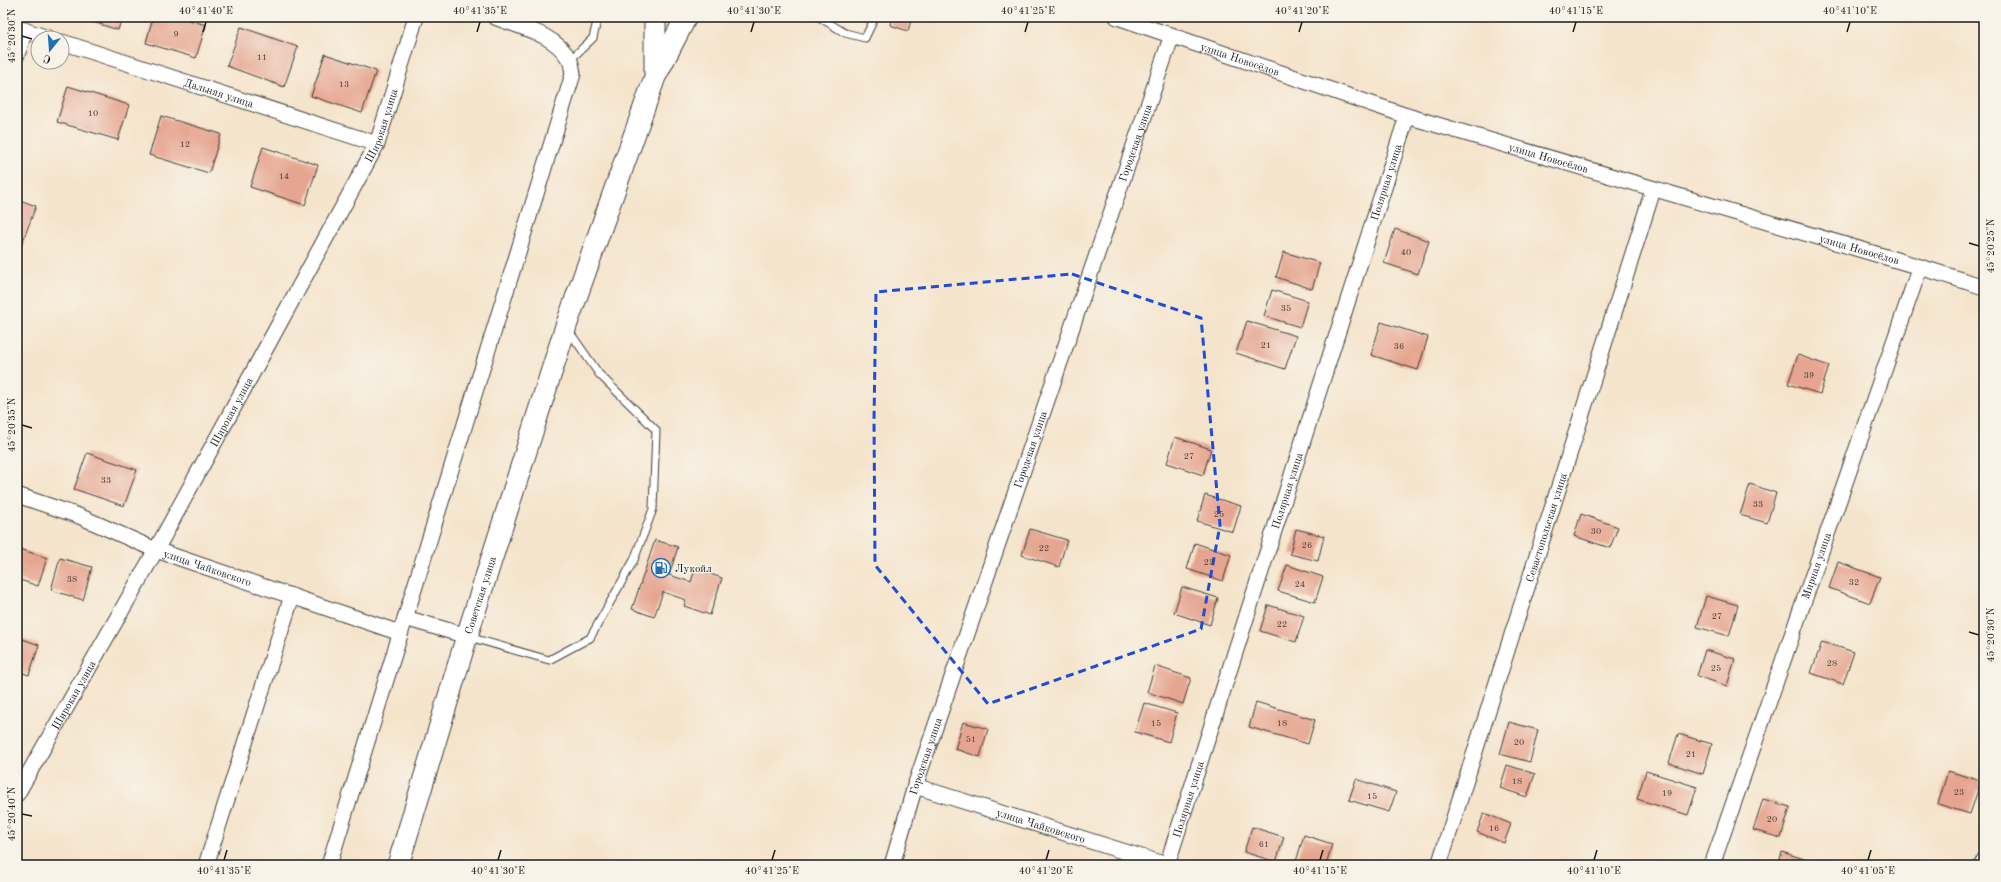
<svg xmlns="http://www.w3.org/2000/svg" width="2001" height="882" viewBox="0 0 2001 882" font-family="'Old Standard TT',serif">
<style>
.building{fill:#e6a590}
.lines{fill:none;stroke-linecap:round;stroke-linejoin:round}
.service-casing{stroke:#3d3a36;stroke-width:9}
.minor-casing{stroke:#3d3a36;stroke-width:17}
.secondary-casing{stroke:#3d3a36;stroke-width:23}
.service{stroke:#fff;stroke-width:7}
.minor{stroke:#fff;stroke-width:15}
.secondary{stroke:#fff;stroke-width:21}
.marked{fill:none;stroke:#1d4ed8;stroke-width:3;stroke-dasharray:8 5;stroke-linejoin:round}
.ticks{fill:none;stroke:#1c1c1c;stroke-width:1.5}
.labels{text-anchor:middle;stroke-width:3;stroke-linejoin:round;paint-order:stroke}
.number-label{font-size:9px;fill:#4e3e39}
.street-label{font-size:11px;fill:#1c1c1c;stroke:#f7f3e8}
.poi-label{font-size:11px;fill:#1c1c1c;stroke:#f7f3e8;text-anchor:start}
.neatline{fill:none;stroke:#1c1c1c;stroke-width:1.5}
.ticks-label{font-size:10px;text-anchor:middle;fill:#1c1c1c}
</style>
<rect width="100%" height="100%" fill="#f7f3e8"/>
<filter id="ink" filterUnits="userSpaceOnUse"><feTurbulence type="fractalNoise" baseFrequency=".025" numOctaves="2"/><feDisplacementMap in="SourceGraphic" scale="8" xChannelSelector="R" yChannelSelector="G"/><feConvolveMatrix kernelMatrix="1 2 1 2 8 2 1 2 1" color-interpolation-filters="sRGB"/></filter>
<filter id="wash" filterUnits="userSpaceOnUse"><feTurbulence type="fractalNoise" baseFrequency=".012" numOctaves="4" result="noise"/><feDisplacementMap in="SourceGraphic" scale="16" xChannelSelector="R" yChannelSelector="G"/><feGaussianBlur stdDeviation="0.9" result="paint"/><feColorMatrix in="noise" values="0 0 0 0 0 0 0 0 0 0 0 0 0 0 0 0 0 1.4 0 .05"/><feComposite in="paint" operator="in"/></filter>
<g filter="url(#wash)">
<rect width="100%" height="100%" fill="#f5e4cc"/>
<g id="blocks">
<path class="building" d="M78,17H122L118,30Z
M153,17H179L206,25L196,58L146,43Z
M892,17H912L908,31L890,25Z
M241,27L298,47L284,87L227,66Z
M325,54L376,71L362,113L311,96Z
M68,86L129,105L118,140L57,122Z
M161,116L221,134L209,173L149,155Z
M263,147L318,165L305,205L250,187Z
M17,199L36,206L17,257Z
M1395,229L1429,241L1418,274L1384,263Z
M1284,252L1320,263L1312,289L1276,277Z
M1272,290L1308,301L1300,327L1264,316Z
M1247,321L1296,336L1285,369L1236,353Z
M1381,322L1428,337L1418,370L1371,355Z
M1798,355L1829,366L1820,394L1788,384Z
M1175,437L1211,449L1203,475L1167,463Z
M87,453L137,470L124,506L74,489Z
M1750,484L1776,493L1767,523L1740,515Z
M1205,495L1241,506L1233,532L1197,521Z
M1581,514L1618,527L1610,548L1574,536Z
M1030,529L1067,540L1059,567L1022,555Z
M1296,529L1324,536L1318,561L1290,554Z
M655,540L678,547L669,575L691,582L695,569L722,578L710,615L684,606L686,600L663,592L654,617L632,609Z
M1195,543L1231,555L1223,581L1187,569Z
M17,548L47,558L38,586L17,579Z
M60,558L92,567L83,600L51,590Z
M1838,562L1880,577L1870,603L1829,588Z
M1287,565L1323,577L1315,602L1278,591Z
M1182,587L1218,598L1210,625L1174,613Z
M1706,596L1738,605L1729,636L1697,627Z
M1268,605L1304,616L1296,642L1260,631Z
M17,637L39,645L29,675L17,671Z
M1822,642L1854,652L1843,684L1811,673Z
M1705,650L1735,659L1727,686L1697,676Z
M1155,666L1191,678L1183,704L1147,692Z
M17,692L22,693L17,708Z
M1256,702L1315,720L1308,744L1249,727Z
M1144,703L1177,713L1169,742L1135,732Z
M963,722L988,729L980,757L955,749Z
M1509,722L1538,730L1530,762L1500,754Z
M1678,734L1712,744L1703,774L1669,763Z
M1507,765L1535,774L1527,797L1500,788Z
M1646,771L1697,787L1688,815L1637,799Z
M1948,771L1981,781L1970,814L1938,804Z
M1356,779L1396,792L1389,812L1349,800Z
M1763,799L1790,807L1781,838L1753,830Z
M1484,813L1511,824L1504,843L1477,832Z
M1252,827L1284,837L1276,862L1244,852Z
M1304,835L1332,844L1326,865H1295Z
M1782,852L1804,859L1802,865H1778Z"/>
</g>
</g>
<g filter="url(#ink)">
<use href="#blocks" fill-opacity="0" stroke="#3d3a36" stroke-width="1"/>
<g class="lines">
<g class="service-casing">
<path id="service" d="M819,17L845,33L865,38L875,17
M570,60L593,38L598,17
M469,637L549,660L590,638L634,560L653,509L656,430L599,374L569,331"/>
</g>
<g class="minor-casing">
<g id="minor">
<path id="s1" d="M1117,17L1407,116L1920,267L1984,287"/>
<path d="M17,28L48,38"/>
<path id="s2" d="M62,42L377,144"/>
<path d="M17,55L25,30"/>
<path id="s3" d="M17,495L79,516L156,550L400,633"/>
<path d="M405,618L467,636"/>
<path id="s4" d="M915,786L1167,865"/>
<path id="s5" d="M17,794L156,550L377,144L416,17"/>
<path d="M206,865L292,596"/>
<path d="M329,865L573,74C572,69 572,63 569,59C555,34 520,27 495,17"/>
<path id="s6" d="M892,865L915,786L1172,35"/>
<path id="s7" d="M1167,865L1407,116"/>
<path id="s8" d="M1439,865L1653,190"/>
<path id="s9" d="M1712,865L1920,267"/>
<path d="M1982,865L1984,860"/>
</g>
</g>
<g class="secondary-casing">
<g id="secondary">
<path d="M655,73V17"/>
<path id="s10" d="M398,865L467,636L566,326L655,77L686,17"/>
</g>
</g>
<use href="#service" class="service"/>
<use href="#minor" class="minor"/>
<use href="#secondary" class="secondary"/>
</g>
</g>
<path class="marked" d="M1072,274L1201,318L1220,525L1201,629L988,704L875,565L874,420L876,292Z"/>
<path class="ticks" d="M203,32L206,22M477,32L480,22M751,32L754,22M1025,32L1028,22M1299,32L1302,22M1573,32L1576,22M1847,32L1850,22M22,36L32,39M1969,243L1979,246M22,425L32,428M1969,632L1979,635M22,814L32,816M224,860L227,850M498,860L501,850M772,860L775,850M1046,860L1049,850M1320,860L1323,850M1594,860L1597,850M1868,860L1871,850"/>
<defs>
<g id="fuel-ring" transform="scale(1)"><circle r="9.5" fill="#f7f3e8" stroke="#1f6fb2" stroke-width="1.5"/><path d="M-5.5-6h7V0h2V4h1.3V-2.5L3-4.5l.8-.8L6-3V5H2.5V1h-1V6h-7ZM-4.2-4.7v3.2H.2V-4.7Z" fill="#1f6fb2"/></g>
</defs>
<g fill-rule="evenodd">
<use href="#fuel-ring" x="661" y="568"/>
</g>
<g class="labels">
<g class="number-label">
<text x="176" y="37">9</text>
<text x="262" y="60">11</text>
<text x="344" y="87">13</text>
<text x="93" y="116">10</text>
<text x="185" y="147">12</text>
<text x="284" y="179">14</text>
<text x="1406" y="255">40</text>
<text x="1286" y="311">35</text>
<text x="1266" y="348">21</text>
<text x="1399" y="349">36</text>
<text x="1809" y="378">39</text>
<text x="1189" y="459">27</text>
<text x="106" y="483">33</text>
<text x="1758" y="507">33</text>
<text x="1219" y="517">25</text>
<text x="1596" y="534">30</text>
<text x="1307" y="548">26</text>
<text x="1044" y="551">22</text>
<text x="1209" y="565">23</text>
<text x="72" y="582">38</text>
<text x="1854" y="585">32</text>
<text x="1300" y="587">24</text>
<text x="1717" y="619">27</text>
<text x="1282" y="627">22</text>
<text x="1832" y="666">28</text>
<text x="1716" y="671">25</text>
<text x="1156" y="726">15</text>
<text x="1282" y="726">18</text>
<text x="971" y="742">51</text>
<text x="1519" y="745">20</text>
<text x="1691" y="757">21</text>
<text x="1517" y="784">18</text>
<text x="1959" y="795">23</text>
<text x="1667" y="796">19</text>
<text x="1372" y="799">15</text>
<text x="1772" y="822">20</text>
<text x="1494" y="831">16</text>
<text x="1264" y="847">61</text>
</g>
<g class="street-label">
<text dy="4" stroke="none"><textPath href="#s1" startOffset="130">улица Новосёлов</textPath></text>
<text dy="4" stroke="none"><textPath href="#s2" startOffset="165">Дальняя улица</textPath></text>
<text dy="4" stroke="none"><textPath href="#s5" startOffset="762">Широкая улица</textPath></text>
<text dy="4" stroke="none"><textPath href="#s6" startOffset="762">Городская улица</textPath></text>
<text dy="4" stroke="none"><textPath href="#s1" startOffset="454">улица Новосёлов</textPath></text>
<text dy="4" stroke="none"><textPath href="#s7" startOffset="717">Полярная улица</textPath></text>
<text dy="4" stroke="none"><textPath href="#s1" startOffset="778">улица Новосёлов</textPath></text>
<text dy="4" stroke="none"><textPath href="#s5" startOffset="438">Широкая улица</textPath></text>
<text dy="4" stroke="none"><textPath href="#s6" startOffset="438">Городская улица</textPath></text>
<text dy="4" stroke="none"><textPath href="#s7" startOffset="393">Полярная улица</textPath></text>
<text dy="4" stroke="none"><textPath href="#s8" startOffset="354">Севастопольская улица</textPath></text>
<text dy="4" stroke="none"><textPath href="#s9" startOffset="317">Мирная улица</textPath></text>
<text dy="4" stroke="none"><textPath href="#s3" startOffset="204">улица Чайковского</textPath></text>
<text dy="4" stroke="none"><textPath href="#s10" startOffset="282">Советская улица</textPath></text>
<text dy="4" stroke="none"><textPath href="#s5" startOffset="114">Широкая улица</textPath></text>
<text dy="4" stroke="none"><textPath href="#s6" startOffset="114">Городская улица</textPath></text>
<text dy="4" stroke="none"><textPath href="#s7" startOffset="69">Полярная улица</textPath></text>
<text dy="4" stroke="none"><textPath href="#s4" startOffset="132">улица Чайковского</textPath></text>
</g>
<g class="poi-label">
<text x="675" y="572">Лукойл</text>
</g>
</g>
<rect width="2001" height="882" fill="none" stroke="#f7f3e8" stroke-width="44"/>
<g transform="translate(50 50) rotate(197)"><circle r="19" fill="#f7f3e8" stroke="#9f9d96"/>
<path d="M0-3L7 15L0 10L-7 15Z" fill="#1f6fb2"/>
<text y="-6" font-size="11" font-weight="bold" text-anchor="middle" fill="#1c1c1c">С</text>
</g>
<rect x="22" y="22" width="1957" height="838" class="neatline"/>
<g class="ticks-label">
<text x="206" y="14">40°41'40"E</text>
<text x="480" y="14">40°41'35"E</text>
<text x="754" y="14">40°41'30"E</text>
<text x="1028" y="14">40°41'25"E</text>
<text x="1302" y="14">40°41'20"E</text>
<text x="1576" y="14">40°41'15"E</text>
<text x="1850" y="14">40°41'10"E</text>
<text transform="translate(11 36) rotate(-90)" y="4">45°20'30"N</text>
<text transform="translate(1990 246) rotate(-90)" y="4">45°20'25"N</text>
<text transform="translate(11 425) rotate(-90)" y="4">45°20'35"N</text>
<text transform="translate(1990 635) rotate(-90)" y="4">45°20'30"N</text>
<text transform="translate(11 814) rotate(-90)" y="4">45°20'40"N</text>
<text x="224" y="874">40°41'35"E</text>
<text x="498" y="874">40°41'30"E</text>
<text x="772" y="874">40°41'25"E</text>
<text x="1046" y="874">40°41'20"E</text>
<text x="1320" y="874">40°41'15"E</text>
<text x="1594" y="874">40°41'10"E</text>
<text x="1868" y="874">40°41'05"E</text>
</g>
</svg>
